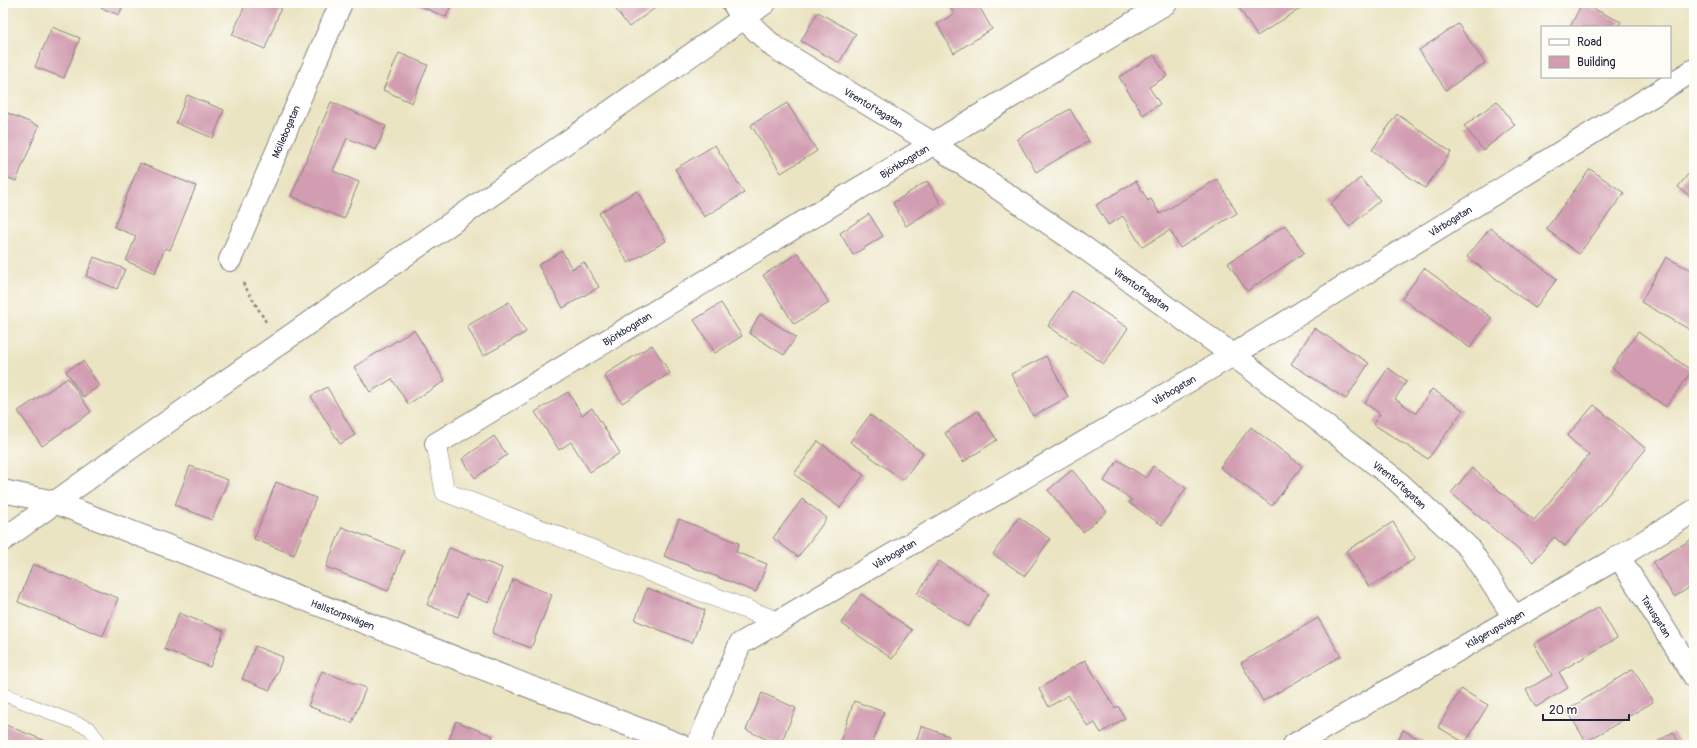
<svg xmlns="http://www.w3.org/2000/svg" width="1697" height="748" viewBox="0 0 1697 748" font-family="Pangolin,sans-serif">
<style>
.building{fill:#d29db1}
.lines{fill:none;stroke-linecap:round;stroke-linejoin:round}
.service-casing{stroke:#86837f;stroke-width:14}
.pedestrian-casing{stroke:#86837f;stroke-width:20}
.minor-casing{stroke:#86837f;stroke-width:24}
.tertiary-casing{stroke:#86837f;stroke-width:24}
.path{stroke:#86837f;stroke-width:2.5;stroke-dasharray:3 3;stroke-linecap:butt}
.service{stroke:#fff;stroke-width:13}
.pedestrian{stroke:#fff;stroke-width:19}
.minor{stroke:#fff;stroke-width:22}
.tertiary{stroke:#fff;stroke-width:22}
.labels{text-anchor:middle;stroke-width:3;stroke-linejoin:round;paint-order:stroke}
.street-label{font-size:10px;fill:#22223b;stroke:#fdfcf7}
</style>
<rect width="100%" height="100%" fill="#fdfcf7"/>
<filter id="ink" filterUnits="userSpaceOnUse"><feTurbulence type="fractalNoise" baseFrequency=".025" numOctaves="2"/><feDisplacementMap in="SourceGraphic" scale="8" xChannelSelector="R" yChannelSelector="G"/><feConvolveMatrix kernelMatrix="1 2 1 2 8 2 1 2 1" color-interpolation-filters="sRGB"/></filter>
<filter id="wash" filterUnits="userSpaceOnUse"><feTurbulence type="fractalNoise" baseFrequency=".012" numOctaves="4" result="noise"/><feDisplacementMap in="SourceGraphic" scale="16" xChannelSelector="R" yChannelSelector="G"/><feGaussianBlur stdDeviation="0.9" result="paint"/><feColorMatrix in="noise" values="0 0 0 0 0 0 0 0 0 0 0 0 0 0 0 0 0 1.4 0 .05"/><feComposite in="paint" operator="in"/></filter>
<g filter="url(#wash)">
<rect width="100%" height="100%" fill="#ebe4c3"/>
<g id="blocks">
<path class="building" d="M103,3H124L119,15L101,8Z
M246,3H268L281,8L265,49L232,35Z
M413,3H452L446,17Z
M611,3H662L629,27Z
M948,3H977L992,29L954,53L937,24L954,14Z
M1236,3H1309L1257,36Z
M1582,3L1621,22L1618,27H1570Z
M818,12L856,34L839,63L801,41Z
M1458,24L1485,63L1446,90L1419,50Z
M52,27L80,38L64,78L35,67Z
M399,53L428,65L412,103L383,90Z
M1154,55L1167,76L1149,87L1160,104L1143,115L1119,77Z
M187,95L224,110L213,138L176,123Z
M1497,101L1515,125L1483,150L1464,126Z
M331,102L386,126L376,150L347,138L333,171L359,182L344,219L291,196Z
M787,103L817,151L781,173L751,125Z
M1070,109L1089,141L1036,172L1017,139Z
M5,112L39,126L16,181L3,176V118Z
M1397,114L1451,152L1425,188L1372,150Z
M715,145L744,193L704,217L675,169Z
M140,163L196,186L170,250L165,248L155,273L126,261L136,236L114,227Z
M1694,167V199L1678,187Z
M1590,169L1624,193L1579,254L1546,229Z
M1360,178L1380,200L1349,227L1330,204Z
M1217,179L1237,213L1180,248L1170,230L1142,247L1123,216L1108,225L1096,205L1136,181L1148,201L1151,199L1160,214Z
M927,181L941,204L906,226L893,203Z
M637,191L666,241L628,263L599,213Z
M869,214L883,236L853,255L840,233Z
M1285,225L1304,253L1247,291L1228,263Z
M1490,228L1557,279L1535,308L1467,257Z
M562,251L572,269L584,262L599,287L563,308L538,265Z
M798,253L829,303L794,324L763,275Z
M94,257L125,269L117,289L86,276Z
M1666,257L1694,272V332L1641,302Z
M1424,268L1492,318L1470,348L1402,299Z
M1072,291L1128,328L1104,364L1048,326Z
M509,302L526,332L483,356L467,326Z
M721,303L742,336L715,353L694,320Z
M760,314L796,337L784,355L749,333Z
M1314,328L1369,363L1346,399L1291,364Z
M414,330L445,381L408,404L392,379L370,392L354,367Z
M1638,332L1692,371L1666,407L1612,368Z
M652,345L670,373L622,403L604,375Z
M1046,356L1068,397L1033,416L1011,374Z
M83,361L99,386L83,397L66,371Z
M1388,368L1407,381L1395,399L1416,413L1432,389L1463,410L1428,459L1373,424L1380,414L1365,403Z
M68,378L91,412L42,446L18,411Z
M327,387L355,435L340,444L311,396Z
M568,392L582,415L592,408L620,453L590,472L571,442L559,450L535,412Z
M1594,405L1646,449L1565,546L1554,537L1533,562L1451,493L1472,468L1534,520L1589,455L1567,436Z
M978,411L997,440L963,462L945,433Z
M870,415L923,453L903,480L850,442Z
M1251,427L1302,466L1272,506L1220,467Z
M494,436L507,455L475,478L462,459Z
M818,441L864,475L840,508L794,474Z
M1118,460L1146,478L1153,466L1186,488L1162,525L1129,503L1132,500L1104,481Z
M190,466L228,480L212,520L175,505Z
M1072,470L1107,512L1083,532L1048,490Z
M276,482L316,498L294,555L254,539Z
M802,499L827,518L798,557L773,538Z
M1019,517L1050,539L1025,576L993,554Z
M679,519L739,543L736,552L767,564L756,592L664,556Z
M1393,522L1415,559L1369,587L1346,551Z
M342,527L404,551L388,591L326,567Z
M1694,538V585L1674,597L1653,562Z
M449,548L502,568L489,603L466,594L458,617L427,605Z
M939,561L989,594L968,627L917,594Z
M33,564L118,598L103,636L18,602Z
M513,579L552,595L531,648L492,633Z
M647,588L705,610L692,643L635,620Z
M861,594L912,630L892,659L841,623Z
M1599,607L1617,638L1559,672L1568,688L1536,707L1526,690L1552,675L1534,644Z
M179,613L224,631L210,667L164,649Z
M1318,618L1341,656L1263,701L1241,663Z
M255,646L283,657L270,690L242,679Z
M1085,660L1115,708L1118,706L1125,718L1101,733L1095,723L1088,727L1068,695L1049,707L1039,689Z
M1633,669L1653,702L1586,742L1567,710Z
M322,671L366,688L352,723L308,706Z
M1461,689L1488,705L1465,743L1438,727Z
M762,693L796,708L780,745L746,730Z
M854,701L884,712L872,745H839Z
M456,721L493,736L489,745H447Z
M3,724L56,745H3Z
M921,726L949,736L946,745H915Z
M1403,730L1429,745H1395Z
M1673,732L1680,745H1652Z"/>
</g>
</g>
<g filter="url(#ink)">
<use href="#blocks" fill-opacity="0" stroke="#86837f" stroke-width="1"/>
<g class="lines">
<g class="service-casing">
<path id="service" d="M3,694L89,728L102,745"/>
</g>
<g class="pedestrian-casing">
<path id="pedestrian" d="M436,444L445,492L779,622"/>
</g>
<g class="minor-casing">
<g id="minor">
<path id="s1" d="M733,3L743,18L774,47L932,143L1079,244L1233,355L1395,479L1469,548L1514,617"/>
<path id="s2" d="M230,260L341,3"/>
<path id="s3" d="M436,444L1166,3"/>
<path id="s4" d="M3,491L54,502L680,745"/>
<path d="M3,540L129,449L765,3"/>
<path id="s5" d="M1619,557L1694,676"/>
<path id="s6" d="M698,745L740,644L1233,355L1694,70"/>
</g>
</g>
<g class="tertiary-casing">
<g id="tertiary">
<path id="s7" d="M1294,745L1619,557L1694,511"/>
</g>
</g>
<path class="path" d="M243,283L266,322"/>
<use href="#service" class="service"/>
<use href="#pedestrian" class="pedestrian"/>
<use href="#minor" class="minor"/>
<use href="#tertiary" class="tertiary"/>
</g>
</g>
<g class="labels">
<g class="street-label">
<text dy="4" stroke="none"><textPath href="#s1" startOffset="177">Virentoftagatan</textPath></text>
<text dy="4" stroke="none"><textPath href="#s2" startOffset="140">Möllebogatan</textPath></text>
<text dy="4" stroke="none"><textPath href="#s3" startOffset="547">Björkbogatan</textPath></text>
<text dy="4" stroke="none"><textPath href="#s6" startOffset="936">Vårbogatan</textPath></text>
<text dy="4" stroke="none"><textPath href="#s1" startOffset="501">Virentoftagatan</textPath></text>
<text dy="4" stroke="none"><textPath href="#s3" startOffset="223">Björkbogatan</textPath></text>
<text dy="4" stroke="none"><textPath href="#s6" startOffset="612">Vårbogatan</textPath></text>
<text dy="4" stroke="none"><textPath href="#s1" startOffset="825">Virentoftagatan</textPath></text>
<text dy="4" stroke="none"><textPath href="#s6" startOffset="288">Vårbogatan</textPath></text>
<text dy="4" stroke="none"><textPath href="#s4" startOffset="362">Hallstorpsvägen</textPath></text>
<text dy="4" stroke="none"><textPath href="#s5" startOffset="70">Taxusgatan</textPath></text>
<text dy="4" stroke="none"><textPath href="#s7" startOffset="232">Klågerupsvägen</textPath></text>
</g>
</g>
<rect width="1697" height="748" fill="none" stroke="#fdfcf7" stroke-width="16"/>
<rect x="1541" y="26" width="130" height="52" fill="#fdfcf7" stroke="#a5a5ac"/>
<rect x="1549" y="39" width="20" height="6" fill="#ffffff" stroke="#a5a5ac"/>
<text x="1577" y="46" font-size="12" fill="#22223b">Road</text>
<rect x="1549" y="56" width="20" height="12" fill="#d29db1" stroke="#a5a5ac"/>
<text x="1577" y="66" font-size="12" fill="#22223b">Building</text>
<path d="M1543 714v6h86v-6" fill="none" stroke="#22223b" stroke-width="2"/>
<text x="1549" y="714" font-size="12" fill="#22223b" stroke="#fdfcf7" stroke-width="3" paint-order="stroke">20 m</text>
</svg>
